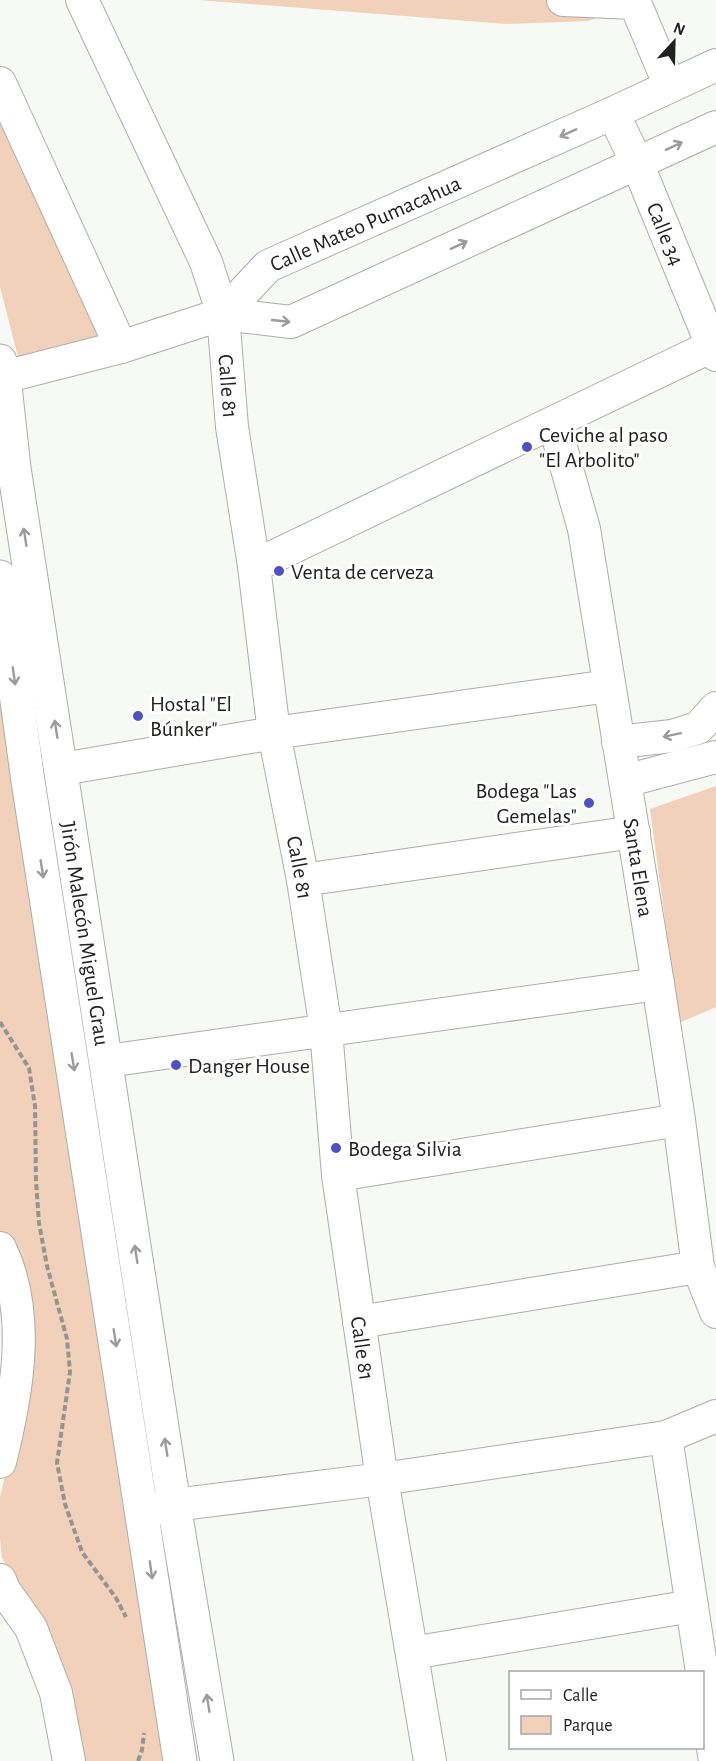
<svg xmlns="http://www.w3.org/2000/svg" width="716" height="1761" viewBox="0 0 716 1761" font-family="'Alegreya Sans',sans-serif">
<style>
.green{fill:#f1d1b9}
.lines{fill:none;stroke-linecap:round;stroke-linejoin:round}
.minor-casing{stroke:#acada9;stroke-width:34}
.major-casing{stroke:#acada9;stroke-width:35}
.path{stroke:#949592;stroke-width:4;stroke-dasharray:6 3;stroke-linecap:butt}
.minor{stroke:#fff;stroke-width:32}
.major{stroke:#fff;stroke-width:33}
.oneway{stroke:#9b9b9b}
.poi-dot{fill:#4d51c7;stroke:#fff;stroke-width:2}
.labels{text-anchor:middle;stroke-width:6;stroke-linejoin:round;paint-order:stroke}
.street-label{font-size:22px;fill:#212120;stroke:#fff}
.poi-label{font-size:22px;fill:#212120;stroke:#fff;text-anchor:start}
</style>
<rect width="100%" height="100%" fill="#f7f9f4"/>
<path class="green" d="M198,0H638L589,21L507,24Z
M0,103L110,336L18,357L0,287Z
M0,568L181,1761H76L39,1619L2,1558L0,1539V1497L24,1397L0,1234Z
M716,786V1007L679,1023L650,809Z"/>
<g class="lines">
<g class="minor-casing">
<g id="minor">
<path id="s1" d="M82,0L206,262L223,314L232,427L254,566L274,733L303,880L326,1030L338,1175L382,1479L430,1761"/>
<path d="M563,0L635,3L670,86"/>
<path d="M0,83L121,347"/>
<path id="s2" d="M613,113L637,163L716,355"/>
<path id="s3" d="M223,314L268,266L613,113L716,65"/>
<path d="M0,378L121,347L223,314L291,322L716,127"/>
<path id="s4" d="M554,423L584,529L658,984L679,1120L698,1267L716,1312"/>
<path d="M254,566L712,346"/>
<path d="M618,742L672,736L698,728L716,708"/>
<path d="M62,769L274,733L609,686"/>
<path d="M625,781L716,757"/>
<path d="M303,880L634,832"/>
<path d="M107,1061L658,984"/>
<path d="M338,1175L679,1120"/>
<path d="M0,1248C32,1314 17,1394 0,1462"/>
<path d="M359,1322L698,1267"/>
<path d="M666,1437L702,1672"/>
<path d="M148,1511L174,1505L382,1479L666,1437L716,1416"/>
<path d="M0,1580L4,1590L31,1628L56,1693L69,1761"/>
<path d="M412,1653L692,1606"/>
<path d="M702,1677L715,1761"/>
</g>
</g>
<g class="major-casing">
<g id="major">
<path id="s5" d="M0,361L4,377L14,468L174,1505L217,1761"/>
<path d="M0,577L28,781L180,1761"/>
</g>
</g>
<path class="path" d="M0,1022L29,1068L35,1106L36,1181L39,1223L47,1266L67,1339L70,1372L57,1463L65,1504L82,1552L116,1598L126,1617
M138,1761L142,1750L144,1733"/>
<use href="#minor" class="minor"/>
<use href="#major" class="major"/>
</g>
<defs><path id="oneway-shaft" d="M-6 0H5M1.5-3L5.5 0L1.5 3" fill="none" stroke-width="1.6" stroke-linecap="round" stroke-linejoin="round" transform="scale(1.5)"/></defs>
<g class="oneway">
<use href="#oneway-shaft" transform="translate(568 133) rotate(156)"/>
<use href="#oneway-shaft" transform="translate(674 146) rotate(-25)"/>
<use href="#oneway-shaft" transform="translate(459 245) rotate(-25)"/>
<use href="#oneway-shaft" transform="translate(281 321) rotate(6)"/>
<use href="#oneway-shaft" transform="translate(25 537) rotate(-99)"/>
<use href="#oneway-shaft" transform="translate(14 676) rotate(82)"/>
<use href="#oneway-shaft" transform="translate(56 729) rotate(-99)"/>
<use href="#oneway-shaft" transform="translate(672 735) rotate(168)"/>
<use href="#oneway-shaft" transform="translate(42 869) rotate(81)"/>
<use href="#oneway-shaft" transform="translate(73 1062) rotate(81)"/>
<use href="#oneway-shaft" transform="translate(136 1254) rotate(-99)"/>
<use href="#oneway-shaft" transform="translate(115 1338) rotate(81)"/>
<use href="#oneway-shaft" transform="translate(166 1447) rotate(-99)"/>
<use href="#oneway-shaft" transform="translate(151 1570) rotate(82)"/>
<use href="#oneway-shaft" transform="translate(208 1703) rotate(-99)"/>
</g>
<g class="poi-dot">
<circle cx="527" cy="447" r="6"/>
<circle cx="279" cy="571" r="6"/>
<circle cx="138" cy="716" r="6"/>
<circle cx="589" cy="803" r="6"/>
<circle cx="176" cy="1065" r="6"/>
<circle cx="336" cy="1148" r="6"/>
</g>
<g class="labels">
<g class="street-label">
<text dy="8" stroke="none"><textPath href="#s3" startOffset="172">Calle Mateo Pumacahua</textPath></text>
<text dy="8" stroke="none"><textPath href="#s2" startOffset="132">Calle 34</textPath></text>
<text dy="8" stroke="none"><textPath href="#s1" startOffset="417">Calle 81</textPath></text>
<text dy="8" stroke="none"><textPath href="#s1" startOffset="904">Calle 81</textPath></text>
<text dy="8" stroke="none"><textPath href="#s4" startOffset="453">Santa Elena</textPath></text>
<text dy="8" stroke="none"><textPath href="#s5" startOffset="579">Jirón Malecón Miguel Grau</textPath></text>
<text dy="8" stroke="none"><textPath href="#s1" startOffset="1389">Calle 81</textPath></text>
</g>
<g class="poi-label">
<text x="539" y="442">Ceviche al paso<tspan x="539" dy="25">"El Arbolito"</tspan></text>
<text x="291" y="579">Venta de cerveza</text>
<text x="150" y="711">Hostal "El<tspan x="150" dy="25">Búnker"</tspan></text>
<text x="577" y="798" text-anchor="end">Bodega "Las<tspan x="577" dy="25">Gemelas"</tspan></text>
<text x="188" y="1073">Danger House</text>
<text x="348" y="1156">Bodega Silvia</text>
</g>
</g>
<rect x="509" y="1671" width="195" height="78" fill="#ffffff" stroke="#a6a6a6" stroke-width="1.5"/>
<rect x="521" y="1690" width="30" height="9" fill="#ffffff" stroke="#a6a6a6" stroke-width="1.5"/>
<text x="563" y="1701" font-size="18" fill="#212120">Calle</text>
<rect x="521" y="1716" width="30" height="18" fill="#f1d1b9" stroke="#a6a6a6" stroke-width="1.5"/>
<text x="563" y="1731" font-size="18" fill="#212120">Parque</text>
<g transform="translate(674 42) rotate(22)" stroke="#ffffff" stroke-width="4.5" paint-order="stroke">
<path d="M0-4.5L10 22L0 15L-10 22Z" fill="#212120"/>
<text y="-9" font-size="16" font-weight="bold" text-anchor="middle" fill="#212120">N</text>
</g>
</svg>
